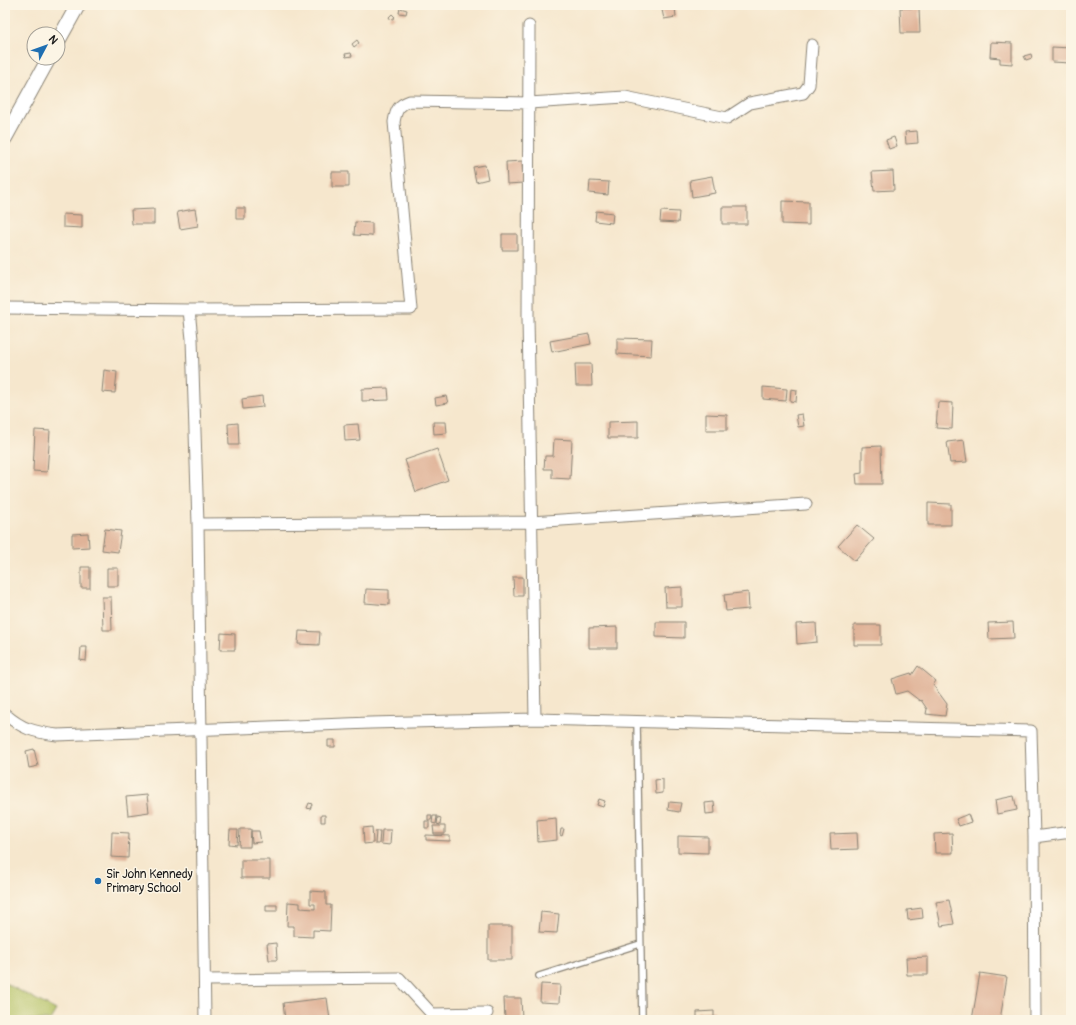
<svg xmlns="http://www.w3.org/2000/svg" width="1076" height="1025" viewBox="0 0 1076 1025" font-family="Pangolin,sans-serif">
<style>
.green{fill:#b2c163;stroke:#676e40}
.building{fill:#e0b398}
.lines{fill:none;stroke-linecap:round;stroke-linejoin:round}
.service-casing{stroke:#898274;stroke-width:8}
.minor-casing{stroke:#898274;stroke-width:13}
.tertiary-casing{stroke:#898274;stroke-width:16}
.service{stroke:#fff;stroke-width:5.5}
.minor{stroke:#fff;stroke-width:11}
.tertiary{stroke:#fff;stroke-width:14}
.poi-dot{fill:#1f6fb2;stroke:#fcf5e5;stroke-width:1.5}
.labels{text-anchor:middle;stroke-width:3;stroke-linejoin:round;paint-order:stroke}
.poi-label{font-size:12px;fill:#1c1c1c;stroke:#fcf5e5;text-anchor:start}
</style>
<rect width="100%" height="100%" fill="#fcf5e5"/>
<filter id="ink" filterUnits="userSpaceOnUse"><feTurbulence type="fractalNoise" baseFrequency=".025" numOctaves="2"/><feDisplacementMap in="SourceGraphic" scale="8" xChannelSelector="R" yChannelSelector="G"/><feConvolveMatrix kernelMatrix="1 2 1 2 8 2 1 2 1" color-interpolation-filters="sRGB"/></filter>
<filter id="wash" filterUnits="userSpaceOnUse"><feTurbulence type="fractalNoise" baseFrequency=".012" numOctaves="4" result="noise"/><feDisplacementMap in="SourceGraphic" scale="16" xChannelSelector="R" yChannelSelector="G"/><feGaussianBlur stdDeviation="0.9" result="paint"/><feColorMatrix in="noise" values="0 0 0 0 0 0 0 0 0 0 0 0 0 0 0 0 0 1.4 0 .05"/><feComposite in="paint" operator="in"/></filter>
<g filter="url(#wash)">
<rect width="100%" height="100%" fill="#f6e7cd"/>
<path class="green" d="M5,983L56,1010L50,1020H5Z"/>
<g id="blocks">
<path class="building" d="M675,7L676,17L664,19L662,10Z
M400,8L407,10L406,14L399,13Z
M900,8H919L920,33H901Z
M392,14L395,17L391,20L389,17Z
M357,40L359,43L354,47L352,44Z
M991,42L1012,43V64L1000,63V58L990,57Z
M1052,47L1071,48V63L1052,62Z
M351,53L352,56L346,57L345,54Z
M1031,54L1032,58L1026,60L1024,56Z
M917,131L918,143L906,144L905,132Z
M894,137L897,146L889,149L886,140Z
M522,161L523,183L507,184L506,162Z
M485,165L488,179L476,182L473,167Z
M893,171L894,190L874,191L872,172Z
M332,172H349V187H332Z
M712,176L715,193L692,197L690,180Z
M590,181L609,182L608,195L589,193Z
M782,201L809,202V225L782,224Z
M722,207H747V224H722Z
M236,208H245V219H236Z
M154,209V224H132L131,210Z
M195,209L198,226L180,229L177,212Z
M596,211L613,213L612,223L595,221Z
M661,211L679,212L678,223L660,222Z
M63,214L82,215V228L63,227Z
M355,222L372,223V236L354,235Z
M502,234H517V250H502Z
M589,334L591,344L552,352L550,341Z
M617,338L652,339L651,356L617,354Z
M575,364H591L592,386H576Z
M104,370L117,372L115,393L102,392Z
M763,387L787,389L786,401L763,399Z
M388,388L389,400L362,401V389Z
M791,389L797,390L796,402L790,401Z
M262,396L263,407L243,409L242,399Z
M446,396L448,403L436,405L435,398Z
M938,402L953,403L952,429L936,428Z
M706,414L727,415V430H706Z
M802,414L804,426L798,427L796,415Z
M638,421V438H608V422Z
M433,422H446L447,433L434,434Z
M238,423L239,445H229L228,424Z
M358,424L360,440L345,441L344,425Z
M35,430L50,431L47,472L33,471Z
M554,439L572,440L570,479L552,478V469H544L545,456H553Z
M964,440L967,462L950,463L947,442Z
M881,446L882,484H857L856,474L862,473V447Z
M437,449L448,480L416,492L405,460Z
M928,503L951,504V525H928Z
M857,525L874,539L855,561L838,546Z
M105,529L121,531L118,552L102,550Z
M88,533L89,547L72,548V534Z
M81,567H90V588H81Z
M107,568H118V586H107Z
M513,577H523V596H514Z
M682,587V607H666L665,588Z
M366,589L389,590V605L365,603Z
M748,592L749,609L726,611L724,595Z
M102,597H111L112,630H103Z
M656,622H684V638L656,637Z
M1013,622L1014,638L989,639L988,623Z
M816,623L817,642L797,644L796,624Z
M854,625H881V645H854Z
M617,627V648H589V628Z
M299,631L320,632L319,645L298,644Z
M221,633L235,634V650H220Z
M81,647H87L86,661L80,660Z
M918,666L936,681L933,685L947,704L945,716L926,714L927,709L921,700L920,701L907,691L896,694L892,679L911,673L912,675Z
M1071,689V704H1070L1067,690Z
M1068,708H1071V720H1070Z
M328,740H335V747H328Z
M34,749L38,766L29,768L26,751Z
M663,779V793L656,794L655,780Z
M147,795L149,812L128,815L126,797Z
M1014,796L1017,810L997,814L995,800Z
M599,799L605,801L603,807L597,805Z
M669,802L681,803L679,812L668,810Z
M714,802L715,813L706,814L705,803Z
M309,803L312,804L310,809L307,808Z
M968,814L971,822L959,826L956,819Z
M321,815H325V822H321Z
M428,815H432L431,820H428Z
M433,816H437L436,824L432,823Z
M438,817L441,818L440,825L437,824Z
M556,818L557,840L538,842L537,820Z
M425,821H429V828H425Z
M433,826H445V834H434Z
M372,827L373,843L364,844L363,828Z
M240,829H251L250,847H239Z
M561,829H564L562,836L560,835Z
M230,830H238L237,845L229,844Z
M382,830H391L390,845L381,844Z
M251,831H259L261,842L252,843Z
M376,831H380L379,844H375Z
M112,832L129,833L128,858L111,857Z
M857,833L858,849L831,850L830,834Z
M952,833L953,853H935L934,834Z
M426,835L450,836V841L426,840Z
M678,836L708,837V853L678,852Z
M241,860H270V878H241Z
M310,891L326,892V905H331L330,931L313,930V937L294,936V926H287L288,902L300,903V908L315,909V904H310Z
M949,900L954,924L941,926L936,902Z
M266,905H277V911H266Z
M922,908L923,918L908,920L907,910Z
M541,912L559,914L557,933L539,932Z
M488,926H512V960H488Z
M276,943L277,960H269L267,944Z
M928,957V975H907L906,958Z
M980,973L1007,977L1000,1020H972Z
M541,984L560,985L559,1003L540,1002Z
M327,998L330,1020H285L283,1003Z
M504,998H521L522,1019L505,1020Z
M714,1011V1020H697V1012Z"/>
</g>
</g>
<g filter="url(#ink)">
<use href="#blocks" fill-opacity="0" stroke="#898274" stroke-width="1"/>
<g class="lines">
<g class="service-casing">
<path id="service" d="M637,721L642,1020
M539,976L640,944"/>
</g>
<g class="minor-casing">
<path id="minor" d="M529,26L528,317L535,719
M5,308L189,310L192,339L198,524L205,1020
M189,310L411,309L394,122C396,110 398,105 410,101L529,103L625,97L727,118L750,103L803,93L809,85L812,45
M198,524L531,522L806,504
M5,714C22,729 34,732 57,735L370,723L535,719L1031,731L1034,837L1035,1020
M1034,837L1071,832
M205,980L399,978L432,1014L487,1013"/>
</g>
<g class="tertiary-casing">
<path id="tertiary" d="M58,41L78,5
M5,138L49,58"/>
</g>
<use href="#service" class="service"/>
<use href="#minor" class="minor"/>
<use href="#tertiary" class="tertiary"/>
</g>
</g>
<circle class="poi-dot" cx="98" cy="881" r="4"/>
<g class="labels">
<g class="poi-label">
<text x="106" y="878">Sir John Kennedy<tspan x="106" dy="14">Primary School</tspan></text>
</g>
</g>
<rect width="1076" height="1025" fill="none" stroke="#fcf5e5" stroke-width="20"/>
<g transform="translate(46 46) rotate(49)"><circle r="19" fill="#fcf5e5" stroke="#a29e95"/>
<path d="M0-3L7 15L0 10L-7 15Z" fill="#1f6fb2"/>
<text y="-6" font-size="11" font-weight="bold" text-anchor="middle" fill="#1c1c1c">N</text>
</g>
</svg>
